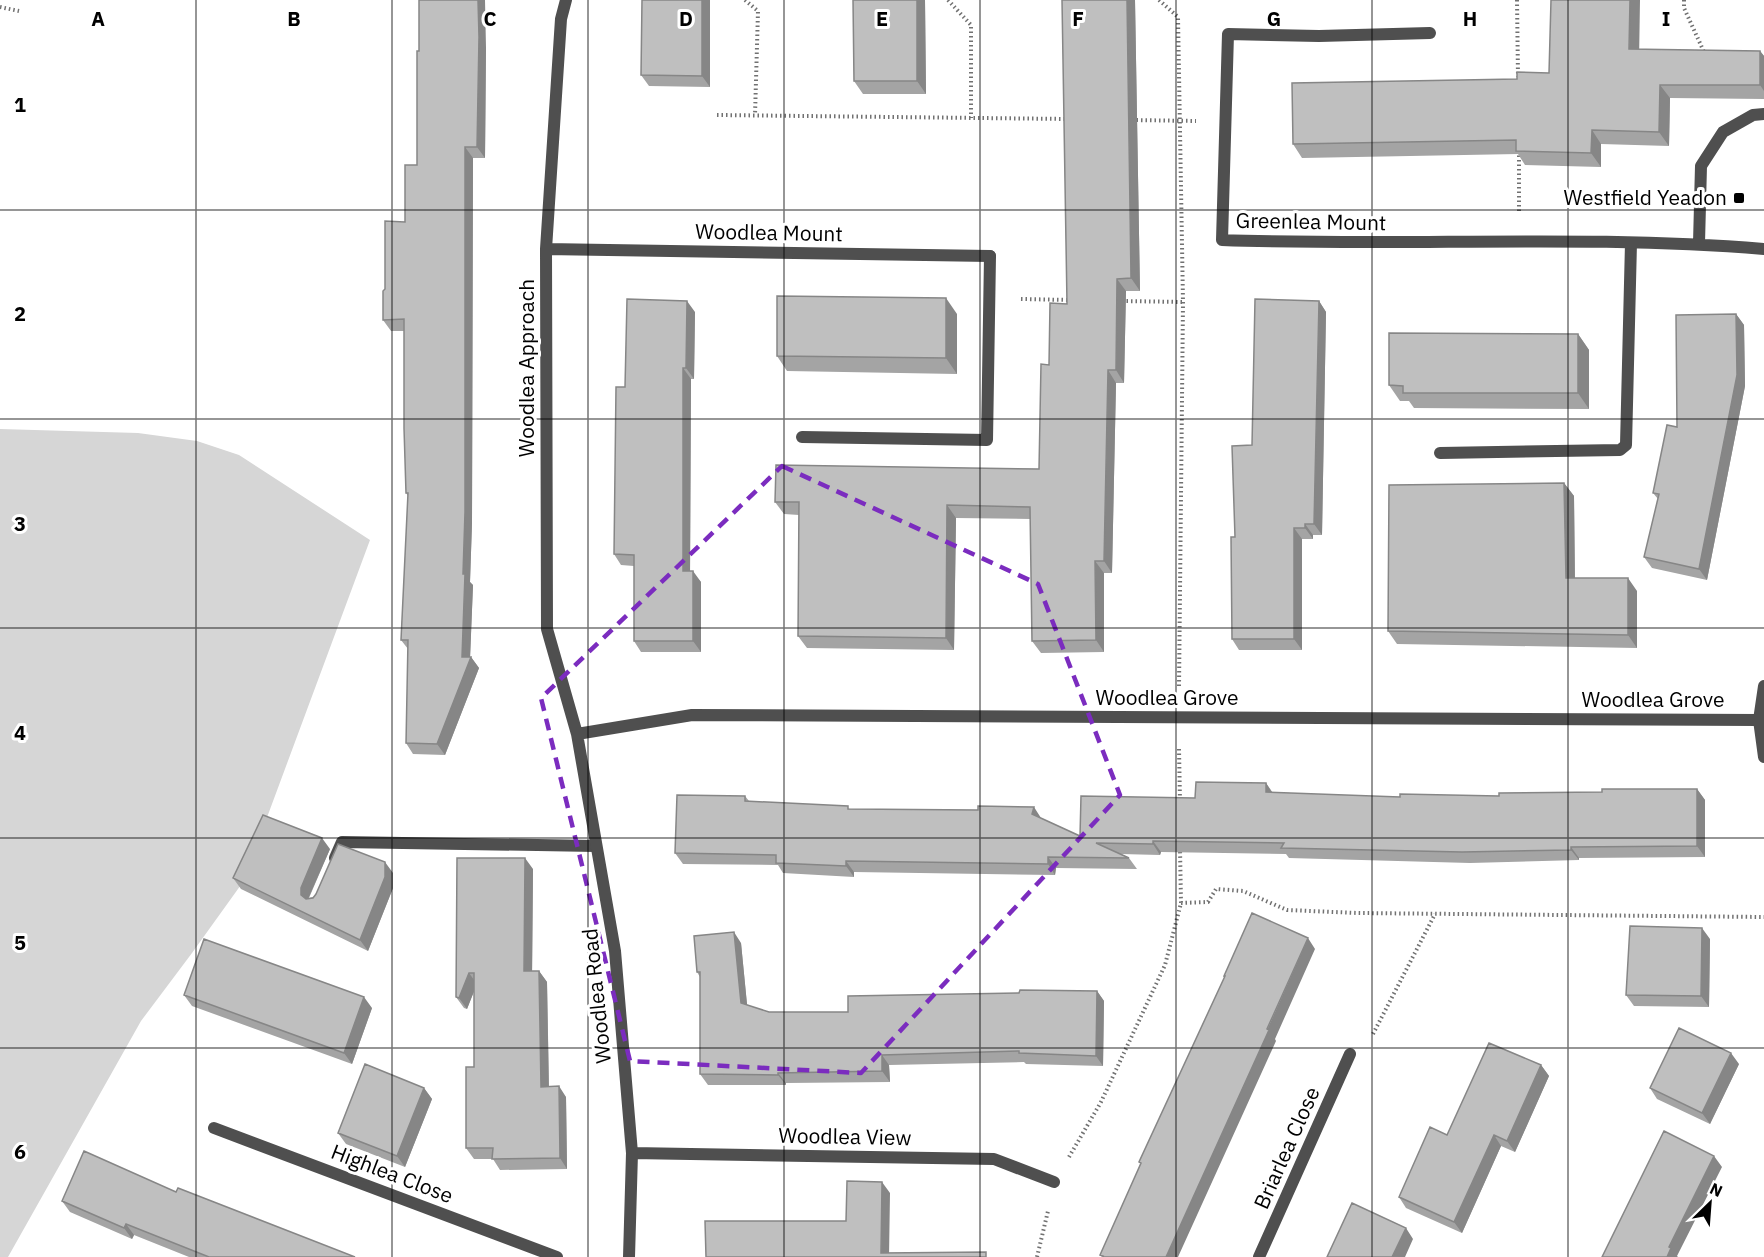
<svg xmlns="http://www.w3.org/2000/svg" width="1764" height="1257" viewBox="0 0 1764 1257" font-family="'IBM Plex Sans',sans-serif">
<style>
.green{fill:#d6d6d6}
.lines{fill:none;stroke-linecap:round;stroke-linejoin:round}
.path{stroke:#717171;stroke-width:4;stroke-dasharray:1.5 3;stroke-linecap:butt}
.service{stroke:#4f4f4f;stroke-width:12}
.minor{stroke:#4f4f4f;stroke-width:12}
.wall{fill:#a4a4a4}
.shaded-wall{fill:#868686}
.building{fill:#bfbfbf;stroke:#868686;stroke-width:1.5}
.marked{fill:none;stroke:#7b2cbf;stroke-width:4.5;stroke-dasharray:12 8;stroke-linejoin:round}
.grid{fill:none;stroke:#000;stroke-width:1.5;stroke-opacity:0.55}
.poi-dot{fill:#000;stroke:#fff;stroke-width:2}
.labels{text-anchor:middle;stroke-width:6;stroke-linejoin:round;paint-order:stroke}
.poi-label{font-size:21px;fill:#000;stroke:#fff;text-anchor:end}
.street-label{font-size:21px;fill:#000;stroke:#fff}
.grid-label{font-size:20px;text-anchor:middle;font-weight:bold;fill:#000;stroke:#fff;stroke-width:6;stroke-linejoin:round;paint-order:stroke}
</style>
<rect width="100%" height="100%" fill="#fff"/>
<path class="green" d="M0,429L138,433L197,441L239,455L370,540L243,882L192,953L141,1021L8,1257H0Z"/>
<g class="lines">
<path class="path" d="M745,0L758,11L755,115
M948,0L971,25V118
M1159,0L1178,17L1183,302L1179,687
M1517,0L1518,77
M1684,0V8L1704,52
M0,7L19,11
M717,115L1067,119
M1132,120L1196,121
M1519,151V212
M1021,299L1070,300
M1122,301L1183,302
M1179,749L1180,801
M1181,903L1208,902L1216,889L1243,891L1287,910L1358,913L1764,917
M1373,1034L1435,914
M1069,1157L1101,1102L1165,965L1181,903L1180,848
M1037,1257L1048,1211"/>
<path class="service" d="M802,437L987,440L990,256
M1440,453L1620,450L1626,445L1631,243
M335,858L342,842L596,846"/>
<path class="minor" d="M566,0L561,19L546,249L547,629L577,734L615,951L632,1153L629,1257
M1430,33L1319,36L1228,34L1222,240C1403,247 1584,234 1764,249
M1699,243L1701,166L1723,132L1753,115L1764,114
M546,249L990,256
M1764,686L1759,720L1764,757
M577,734L692,715L1759,720
M214,1128L557,1257
M632,1153L994,1159L1054,1182
M1259,1257L1350,1054"/>
</g>
<path class="wall" d="M642,0H710V87L649,86L641,75Z
M853,0H925L926,94H863L854,81Z
M1062,0H1135L1140,291H1126L1124,383H1116L1112,573H1104V652L1041,653L1032,641L1031,519L956,518L954,650L807,648L798,636L799,515L784,514L775,502L1039,469L1049,365L1067,304Z
M486,48L485,158H473L472,523L470,582L473,585L470,657H471L479,668L445,755L413,754L406,743L408,649L401,640L408,496L406,493L404,331H391L383,320L385,289L405,222L417,165Z
M1639,49L1760,51L1764,56V99L1670,98L1669,146L1601,144V167L1525,165L1518,154L1302,158L1293,144L1517,79L1549,73Z
M1319,301L1326,312L1322,535H1313V539H1302V650H1239L1232,639L1252,445Z
M695,312L694,379H691L690,571L701,582V652H641L634,641V566L621,565L614,554L625,387Z
M957,314V374L787,371L777,356Z
M1736,314L1744,325L1745,386L1707,580L1652,568L1644,557L1658,499L1653,493L1677,427Z
M1578,334L1589,350V409L1414,408L1409,401H1400L1389,385Z
M1564,483L1574,496L1575,578L1637,591V648L1397,644L1388,631Z
M1266,783L1273,793L1400,797L1499,796L1697,789L1705,800V857L1579,858V860L1470,863L1289,858L1286,854L1161,852L1160,855L1121,854L1129,858L1137,869L1056,868L1055,875L854,872V877L783,873L778,865L683,864L675,853L745,796L749,801L851,809L1041,818L1080,836L1195,798Z
M330,849L309,898L393,873V888L368,951L241,889L233,878Z
M457,858L533,869L532,971H539L547,982L549,1086L566,1097L567,1169L500,1170L493,1159H474L466,1148L474,1067V991L467,1009L464,1008L456,997Z
M1710,939L1709,1007L1634,1006L1626,995Z
M741,943L747,1005L769,1012H848L1019,993L1097,991L1104,1001L1103,1066L1026,1064L1024,1062L889,1065L890,1082L786,1083V1085H708L700,1074V977L697,972Z
M184,995L372,1008L352,1064L192,1006Z
M1739,1064L1710,1124L1657,1099L1650,1088Z
M1541,1065L1549,1076L1515,1152L1501,1146L1462,1233L1406,1208L1399,1197L1447,1135Z
M424,1088L432,1099L405,1167L346,1144L338,1133Z
M176,1192L355,1257H189L134,1235L132,1239L70,1212L62,1201Z"/>
<path class="shaded-wall" d="M478,0H485L486,48L485,158L477,147Z
M702,0H710V87L702,76Z
M917,0H925L926,94L917,81Z
M1127,0H1135L1140,291L1131,278Z
M1630,0H1640L1639,62L1629,49Z
M1760,51L1764,56V91L1760,85Z
M1660,85L1670,98L1669,146L1659,132Z
M1592,130L1601,144V167L1591,153Z
M465,147L473,158L472,523L470,582L473,585L470,660L471,657L479,668L445,755L437,744L462,657Z
M1117,279L1126,291L1124,383L1116,370Z
M946,298L957,314V374L946,358Z
M687,301L695,312L694,379L686,368Z
M1319,301L1326,312L1322,535L1314,524Z
M1736,314L1744,325L1745,386L1707,580L1699,569Z
M1578,334L1589,350V409L1578,393Z
M683,368L691,379L690,582L683,571Z
M1108,370L1116,383L1112,573L1104,561Z
M1564,483L1574,496L1575,591L1566,578Z
M947,505L956,518L954,650L946,638Z
M1305,524L1313,535V539L1305,528Z
M1294,528L1302,539V650L1294,639Z
M1095,561L1104,573V652L1096,640Z
M693,571L701,582V652L693,641Z
M1628,578L1637,591V648L1628,635Z
M1266,783L1273,794L1266,792Z
M1697,789L1705,800V857L1697,846Z
M1034,807L1041,818L1032,814Z
M322,838L330,849L308,899L309,906L301,895V888Z
M1153,841L1161,852L1160,855L1153,844Z
M1571,847L1579,858V860L1571,850Z
M1048,857L1056,868L1055,875L1048,864Z
M525,858L533,869L532,982L524,971Z
M846,861L854,872V877L846,866Z
M385,862L393,873V888L368,951L360,940Z
M1702,928L1710,939L1709,1007L1701,996Z
M734,932L741,943L748,1014L741,1003Z
M1308,938L1315,949L1275,1039L1276,1041L1178,1257H1166Z
M539,971L547,982L549,1098L541,1087Z
M469,973L477,984L467,1009L459,998Z
M1097,991L1104,1001L1103,1066L1096,1056Z
M364,997L372,1008L352,1064L344,1053Z
M1731,1053L1739,1064L1710,1124L1702,1113Z
M882,1055L889,1065L890,1082L882,1071Z
M1541,1065L1549,1076L1515,1152L1507,1141Z
M778,1073L786,1083V1085L778,1075Z
M559,1086L566,1097L567,1169L560,1158Z
M424,1088L432,1099L405,1167L397,1156Z
M1494,1135L1501,1146L1462,1233L1454,1222Z
M1714,1156L1722,1167L1677,1256L1678,1257H1667L1669,1247Z
M882,1182L890,1193L889,1257L881,1253Z
M126,1224L134,1235L132,1239L124,1228Z
M1406,1228L1413,1239L1405,1257H1392Z"/>
<path class="building" d="M419,0H478L479,37L477,147H465V512L463,574H465L462,657H471L437,744L406,743L408,640H401L408,493H406L404,428V319L383,320V291L385,289V221L405,222V165H417V51H419Z
M642,0H702V76L641,75Z
M853,0H917V81H854Z
M1062,0H1127L1131,278L1117,279L1116,370H1108L1104,561H1095L1096,640L1032,641L1030,507L947,505L946,638L798,636L799,502H775L776,465L1039,469L1041,364L1049,365L1050,303L1067,304Z
M1551,0H1630L1629,49L1760,51V85H1660L1659,132L1592,130L1591,153L1516,151V140L1293,144L1292,83L1517,79V72L1549,73Z
M777,296L946,298V358L777,356Z
M627,299L687,301L686,368H683V571H693V641H634V555L614,554L616,387H625Z
M1255,299L1319,301L1314,524H1305V528H1294V639H1232L1231,537H1235L1232,446L1252,445Z
M1736,314L1737,375L1699,569L1644,557L1659,494L1653,493L1667,425L1677,427L1676,315Z
M1389,333L1578,334V393H1403V386L1389,385Z
M1564,483L1566,578H1628V635L1388,631L1389,485Z
M1196,782L1266,783V792L1400,797V794L1499,796V793L1602,792V789H1697V846L1571,847V850L1462,852L1281,848L1284,843L1153,841V844L1096,843L1129,858L1048,857V864L846,861V866L776,863V855L675,853L677,795L745,796V801L848,806V809L978,810V806L1034,807L1032,814L1080,836L1081,796L1195,798Z
M263,815L322,838L301,888V895L306,899L313,898L316,894L338,844L385,862V877L360,940L233,878Z
M457,858H525L524,971H539L541,1087L559,1086L560,1158L492,1159L493,1148H466V1067H474V973H469L459,998L456,997Z
M1252,913L1308,938L1267,1029L1269,1030L1166,1257H1102L1103,1256L1100,1255L1141,1163L1139,1162L1225,976H1224Z
M1630,926L1702,928L1701,996L1626,995Z
M734,932L741,1003L769,1012H848V996L1019,993L1020,990L1097,991L1096,1056L1019,1053V1051L882,1055V1071L778,1073V1075L700,1074V972H697L694,936Z
M204,939L364,997L344,1053L184,995Z
M1679,1028L1731,1053L1702,1113L1650,1088Z
M1489,1043L1541,1065L1507,1141L1494,1135L1454,1222L1399,1197L1430,1127L1447,1135Z
M365,1064L424,1088L397,1156L338,1133Z
M1664,1131L1714,1156L1669,1247L1671,1248L1667,1257H1602Z
M84,1151L176,1192L178,1188L355,1257H209L126,1224L124,1228L62,1201Z
M847,1181L882,1182L881,1253L986,1252V1257H706L705,1221H846Z
M1352,1203L1406,1228L1392,1257H1327Z"/>
<path class="marked" d="M782,466L1038,584L1120,795L861,1073L630,1061L541,698Z"/>
<path class="grid" d="M196,0V1257M392,0V1257M588,0V1257M784,0V1257M980,0V1257M1176,0V1257M1372,0V1257M1568,0V1257M0,210H1764M0,419H1764M0,628H1764M0,838H1764M0,1048H1764"/>
<rect class="poi-dot" x="1733" y="192" width="12" height="12" rx="3"/>
<g class="labels">
<g class="poi-label">
<text x="1727" y="205">Westfield Yeadon</text>
</g>
<g class="street-label">
<text transform="translate(1311 222) rotate(1)" y="7">Greenlea Mount</text>
<text transform="translate(769 233) rotate(1)" y="7">Woodlea Mount</text>
<text transform="translate(527 368) rotate(-90)" y="7">Woodlea Approach</text>
<text x="1167" y="705">Woodlea Grove</text>
<text x="1653" y="707">Woodlea Grove</text>
<text transform="translate(597 996) rotate(-96)" y="7">Woodlea Road</text>
<text transform="translate(845 1137) rotate(1)" y="7">Woodlea View</text>
<text transform="translate(1287 1148) rotate(-66)" y="7">Briarlea Close</text>
<text transform="translate(392 1174) rotate(21)" y="7">Highlea Close</text>
</g>
</g>
<g class="grid-label">
<text x="98" y="26">A</text>
<text x="294" y="26">B</text>
<text x="490" y="26">C</text>
<text x="686" y="26">D</text>
<text x="882" y="26">E</text>
<text x="1078" y="26">F</text>
<text x="1274" y="26">G</text>
<text x="1470" y="26">H</text>
<text x="1666" y="26">I</text>
<text x="20" y="112">1</text>
<text x="20" y="321">2</text>
<text x="20" y="531">3</text>
<text x="20" y="740">4</text>
<text x="20" y="950">5</text>
<text x="20" y="1159">6</text>
</g>
<g transform="translate(1710 1203) rotate(25)" stroke="#ffffff" stroke-width="4.5" paint-order="stroke">
<path d="M0-4.5L10 22L0 15L-10 22Z" fill="#000000"/>
<text y="-9" font-size="16" font-weight="bold" text-anchor="middle" fill="#000000">N</text>
</g>
</svg>
